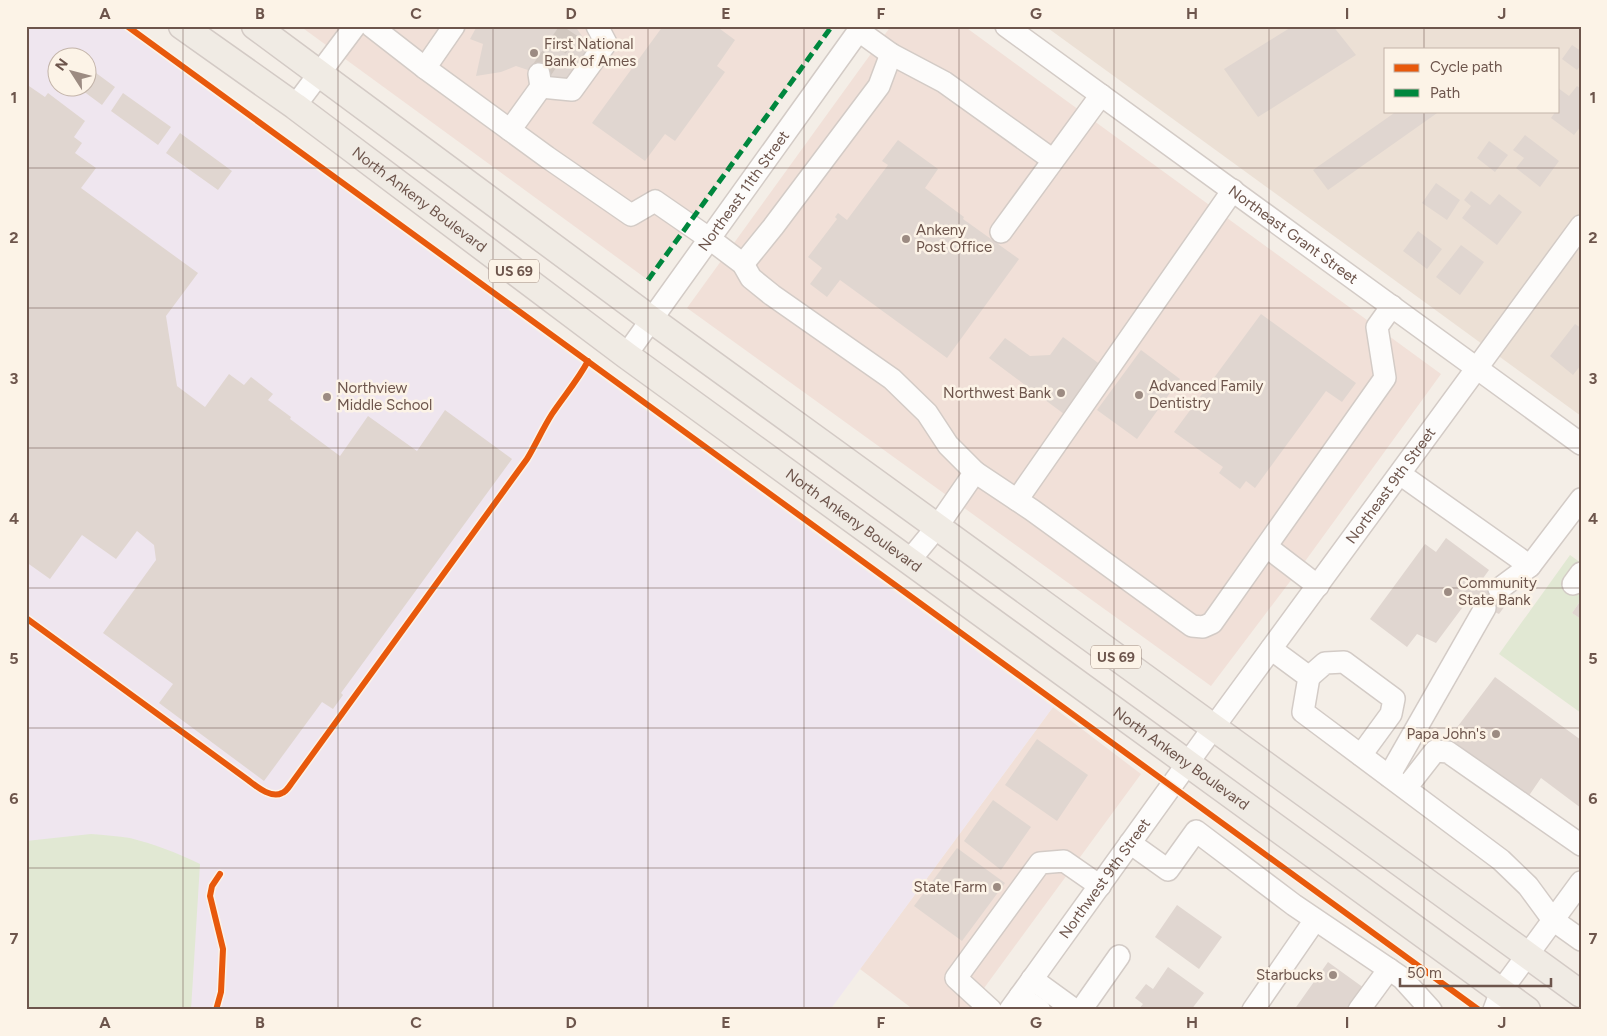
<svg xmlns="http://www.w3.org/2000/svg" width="1607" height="1036" viewBox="0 0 1607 1036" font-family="Figtree,sans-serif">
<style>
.residential{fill:#ece0d5;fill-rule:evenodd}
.commercial{fill:#f1e0d8}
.education{fill:#efe6ef;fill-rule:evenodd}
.green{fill:#e1e8d3}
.building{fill:#e0d6d0}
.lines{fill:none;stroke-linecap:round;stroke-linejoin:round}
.minor-tunnel{stroke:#d2c8c0;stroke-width:21;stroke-dasharray:21 11;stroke-linecap:butt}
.minor-casing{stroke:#d3cbc6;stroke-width:24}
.major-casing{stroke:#d3cac5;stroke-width:29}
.minor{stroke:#fdfcfb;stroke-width:21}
.major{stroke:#f0ebe4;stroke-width:26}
.quiet{stroke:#00873e;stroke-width:5;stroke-dasharray:10 5;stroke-linecap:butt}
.cycleway-casing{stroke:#fcf3e7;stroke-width:9}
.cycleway{stroke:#e8590c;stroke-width:6}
.grid{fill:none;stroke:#6d554c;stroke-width:1;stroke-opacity:0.55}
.poi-dot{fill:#9c8b82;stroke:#fcf3e7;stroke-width:2}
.labels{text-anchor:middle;stroke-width:5;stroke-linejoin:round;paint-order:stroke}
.shield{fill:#fcf3e7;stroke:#98847a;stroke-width:1}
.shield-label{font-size:14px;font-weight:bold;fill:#6d554c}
.poi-label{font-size:15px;fill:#6d554c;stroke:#fcf3e7;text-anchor:start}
.street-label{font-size:15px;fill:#6d554c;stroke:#fcf3e7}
.neatline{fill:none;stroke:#6d554c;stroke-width:2}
.grid-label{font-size:16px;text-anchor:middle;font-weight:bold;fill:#6d554c}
</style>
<rect width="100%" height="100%" fill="#f4eee7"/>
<path class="residential" d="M1045,26H1581V416L1371,263ZM1386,49H1558V111H1386Z"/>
<path class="commercial" d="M300,26H832L648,280Z
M891,26H964L1441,374L1298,571L1211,686L687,308Z
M1053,707L1141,774L968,1010H914L860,969Z"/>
<path class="education" d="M26,26H119L1053,707L830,1010H26ZM58,58H88V88H58Z"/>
<path class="green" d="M1570,555L1581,563V600L1572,613L1581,619V713L1499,654Z
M91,834C104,835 118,836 130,838C154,844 178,853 200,864L191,1010H26V841Z"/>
<path class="building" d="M477,26H575L591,49L567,83L516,66L501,72L476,76L483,44L470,39Z
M663,26H716L735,40L717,66L725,72L675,141L665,134L645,161L592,123Z
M1293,26H1333L1356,55L1258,117L1224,69Z
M1572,45L1581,51V65L1577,70L1562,59Z
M88,67L115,87L102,105L79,88H88Z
M26,84L45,97L48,93L85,121L74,137L82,143L75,153L96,168L81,188L198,273L166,316L177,386L205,407L229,374L244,385L251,377L273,394L268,400L291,417L290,419L340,456L368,416L417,451L445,410L512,459L341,693L343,695L333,709L322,702L264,781L159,703L173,684L103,633L156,560L154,545L137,531L116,559L82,535L50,579L26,562Z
M1577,86L1581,89V126L1574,135L1551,118L1556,111H1558V88L1569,96Z
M123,93L171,127L158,145L111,111Z
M1397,111H1440L1328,190L1313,170Z
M180,133L232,171L218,190L166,153Z
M1525,135L1559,161L1540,187L1516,168L1524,158L1513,150Z
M898,140L938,169L925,188L964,217L963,219L1019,259L947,358L840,280L827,297L810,284L822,268L808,257L837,219L835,217L838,213L847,220L888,165L882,161Z
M1489,141L1508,155L1495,172L1477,158Z
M1436,183L1460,200L1447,220L1422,203Z
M1471,191L1490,205L1499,194L1522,212L1497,245L1462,218L1471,206L1464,200Z
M1418,231L1442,249L1427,269L1403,251Z
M1461,245L1484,262L1460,295L1436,277Z
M1261,314L1356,383L1342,402L1326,391L1255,488L1246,481L1240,489L1219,473L1223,467L1174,432Z
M1575,324L1581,328V365L1573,375L1550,356Z
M1063,337L1105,368L1068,417L989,358L1005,338L1030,356L1050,355Z
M1141,350L1180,379L1137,439L1097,410Z
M1446,538L1489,570L1481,581L1513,595L1499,614L1468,600L1436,643L1417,634L1407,647L1370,619L1425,544L1436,552Z
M1581,600V619L1572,613Z
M1495,677L1581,740V808L1541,778L1528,797L1449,738Z
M1037,739L1088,775L1057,821L1005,785Z
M993,800L1031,827L1001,870L964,841Z
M957,848L1005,883L962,941L914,906Z
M1177,905L1222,937L1199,969L1155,937Z
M1328,962L1364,988L1349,1010H1294Z
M1168,967L1204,993L1191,1010H1138L1143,1004L1135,998L1146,984L1153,989Z"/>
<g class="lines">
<path class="minor-tunnel" d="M539,74L572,26"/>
<g class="minor-casing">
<g id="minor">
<path d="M371,26L425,68L547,157L631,215L655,201L710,239L743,264L751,278L772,295L892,379L927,413L948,445L975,472"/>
<path id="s1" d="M1006,26L1581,444"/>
<path d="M859,31L891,54L944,82L1053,160"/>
<path d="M425,68L454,26"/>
<path d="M541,87L572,90L606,43L597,26"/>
<path d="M295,106L355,26"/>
<path d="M510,130L541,87L539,74"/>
<path d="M1001,232L1101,95"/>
<path d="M743,264L773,227L879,86L891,54"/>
<path id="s2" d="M626,355L862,26"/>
<path d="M1400,474L1530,566"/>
<path d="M1017,500L1233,190"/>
<path d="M1267,547L1318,586"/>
<path d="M909,561L937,527L975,472L1032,510L1192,626L1203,627L1212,623L1385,378L1377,327L1392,306"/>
<path d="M1573,584L1581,573"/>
<path d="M1499,589L1530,566L1581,499"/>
<path d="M1271,649L1309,677L1303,712L1501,860L1528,886L1553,920L1581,940"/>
<path d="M1309,677L1325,663L1344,662L1394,699L1391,714L1361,755"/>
<path d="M1389,776L1485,608"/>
<path d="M1406,788L1435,751L1448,752L1581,845"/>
<path d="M1130,843L1168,870L1196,831L1294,905L1402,978L1431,1010"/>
<path d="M1032,979L1072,1008L1077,1010"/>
<path d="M1020,996L1040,1010"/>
<path d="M991,1010L956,978L1040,863L1064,861L1100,886"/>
<path id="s3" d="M1010,1010L1213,728L1581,226"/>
<path d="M1081,1010L1119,956"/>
<path d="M1253,1010L1315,920"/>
<path d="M1359,1010L1389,969"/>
<path d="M1494,1010L1501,991L1581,882"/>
</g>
</g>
<g class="major-casing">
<g id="major">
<path id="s4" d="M182,26L295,106L626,355L1527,1010"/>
<path d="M255,26L652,320L1581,994"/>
</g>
</g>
<use href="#minor" class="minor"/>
<use href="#major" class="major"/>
<path class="quiet" d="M648,280L832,26"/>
<g class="cycleway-casing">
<path id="cycleway" d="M127,26L1479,1010
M26,618L248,780C256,786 271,799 282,793C285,792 289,787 291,784L527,459C536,444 543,428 552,414C564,396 578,380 588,361
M216,1010L221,992L223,949L210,896L212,886L220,874"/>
</g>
<use href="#cycleway" class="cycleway"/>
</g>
<path class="grid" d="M183,26V1010M338,26V1010M493,26V1010M648,26V1010M804,26V1010M959,26V1010M1114,26V1010M1269,26V1010M1424,26V49M1424,111V1010M26,168H1581M26,308H1581M26,448H1581M26,588H1581M26,728H1581M26,868H1581"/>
<g class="poi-dot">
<circle cx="534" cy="53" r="5"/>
<circle cx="906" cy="239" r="5"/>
<circle cx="1061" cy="393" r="5"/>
<circle cx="1139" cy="395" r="5"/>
<circle cx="327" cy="397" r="5"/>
<circle cx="1448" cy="592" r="5"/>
<circle cx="1496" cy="734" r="5"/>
<circle cx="997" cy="887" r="5"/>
<circle cx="1333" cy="975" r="5"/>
</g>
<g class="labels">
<g class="shield">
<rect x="489" y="259.5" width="50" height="23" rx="4"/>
<rect x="1091" y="645.5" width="50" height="23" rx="4"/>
</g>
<g class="shield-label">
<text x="514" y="276">US 69</text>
<text x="1116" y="662">US 69</text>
</g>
<g class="poi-label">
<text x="544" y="49">First National<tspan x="544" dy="17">Bank of Ames</tspan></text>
<text x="916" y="235">Ankeny<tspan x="916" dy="17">Post Office</tspan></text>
<text x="1149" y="391">Advanced Family<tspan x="1149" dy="17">Dentistry</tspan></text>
<text x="337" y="393">Northview<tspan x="337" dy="17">Middle School</tspan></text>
<text x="1051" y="398" text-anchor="end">Northwest Bank</text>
<text x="1458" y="588">Community<tspan x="1458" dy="17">State Bank</tspan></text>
<text x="1486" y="739" text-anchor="end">Papa John's</text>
<text x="987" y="892" text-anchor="end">State Farm</text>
<text x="1323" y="980" text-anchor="end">Starbucks</text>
</g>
<g class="street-label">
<text dy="5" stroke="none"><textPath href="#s2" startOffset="202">Northeast 11th Street</textPath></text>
<text dy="5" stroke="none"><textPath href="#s4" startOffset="294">North Ankeny Boulevard</textPath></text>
<text dy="5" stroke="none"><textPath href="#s1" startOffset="355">Northeast Grant Street</textPath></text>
<text dy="5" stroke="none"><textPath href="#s3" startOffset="648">Northeast 9th Street</textPath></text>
<text dy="5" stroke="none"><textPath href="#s4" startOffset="834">North Ankeny Boulevard</textPath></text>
<text dy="5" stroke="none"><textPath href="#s4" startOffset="1239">North Ankeny Boulevard</textPath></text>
<text dy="5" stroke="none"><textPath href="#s3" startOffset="162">Northwest 9th Street</textPath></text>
</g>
</g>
<rect width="1607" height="1036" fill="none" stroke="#fcf3e7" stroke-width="55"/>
<rect x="1384" y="48" width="175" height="65" fill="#fcf3e7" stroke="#c3b4a9"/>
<rect x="1394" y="64" width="25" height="8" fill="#e8590c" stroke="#c3b4a9"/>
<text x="1430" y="72" font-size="15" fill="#6d554c">Cycle path</text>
<rect x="1394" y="89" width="25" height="8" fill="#00873e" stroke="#c3b4a9"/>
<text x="1430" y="98" font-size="15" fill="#6d554c">Path</text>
<g transform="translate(72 72) rotate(306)"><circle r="24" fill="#fcf3e7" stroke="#c3b4a9"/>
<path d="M0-4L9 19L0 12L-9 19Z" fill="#9c8b82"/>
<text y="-8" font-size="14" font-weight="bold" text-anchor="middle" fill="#6d554c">N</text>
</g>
<path d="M1400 978v8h151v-8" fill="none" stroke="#6d554c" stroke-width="2.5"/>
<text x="1407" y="978" font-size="15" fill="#6d554c" stroke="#fcf3e7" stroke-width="4" paint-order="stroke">50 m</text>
<rect x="28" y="28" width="1552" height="980" class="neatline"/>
<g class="grid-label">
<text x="105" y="19">A</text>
<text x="260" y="19">B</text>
<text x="416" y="19">C</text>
<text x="571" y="19">D</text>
<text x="726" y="19">E</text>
<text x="881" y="19">F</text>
<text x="1036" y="19">G</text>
<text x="1192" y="19">H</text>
<text x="1347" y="19">I</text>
<text x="1502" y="19">J</text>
<text x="14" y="103">1</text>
<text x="1593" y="103">1</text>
<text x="14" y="243">2</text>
<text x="1593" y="243">2</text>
<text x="14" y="384">3</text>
<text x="1593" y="384">3</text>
<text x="14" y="524">4</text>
<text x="1593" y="524">4</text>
<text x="14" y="664">5</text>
<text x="1593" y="664">5</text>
<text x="14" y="804">6</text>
<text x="1593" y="804">6</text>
<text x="14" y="944">7</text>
<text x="1593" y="944">7</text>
<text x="105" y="1028">A</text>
<text x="260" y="1028">B</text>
<text x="416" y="1028">C</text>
<text x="571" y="1028">D</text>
<text x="726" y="1028">E</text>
<text x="881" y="1028">F</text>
<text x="1036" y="1028">G</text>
<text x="1192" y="1028">H</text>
<text x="1347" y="1028">I</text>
<text x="1502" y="1028">J</text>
</g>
</svg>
